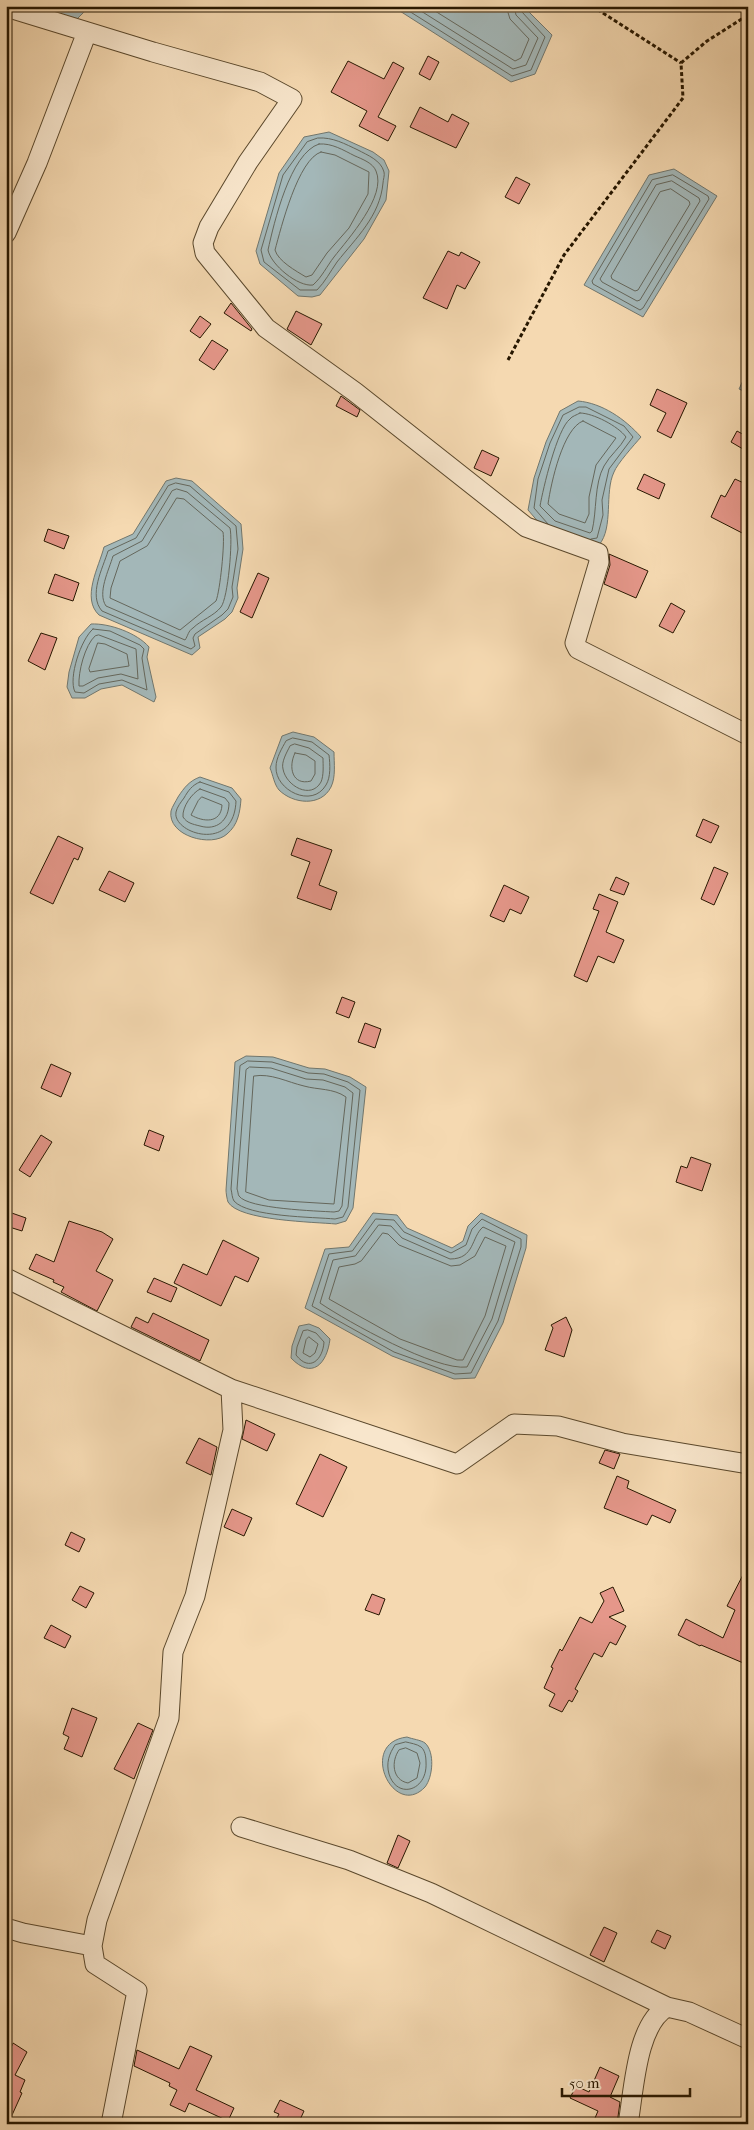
<svg xmlns="http://www.w3.org/2000/svg" width="754" height="2130" viewBox="0 0 754 2130" font-family="'IM FELL French Canon',serif">
<style>
.water{fill:#a3b7b8;stroke:#71776e}
.lines{fill:none;stroke-linecap:round;stroke-linejoin:round}
.shore{stroke:#65675c;stroke-width:1}
.building{fill:#e5978a;stroke:#271700}
.minor-casing{stroke:#5a482c;stroke-width:21}
.path{stroke:#271700;stroke-width:3;stroke-dasharray:4 2.5;stroke-linecap:butt}
.minor{stroke:#f8e6cc;stroke-width:19}
</style>
<rect width="100%" height="100%" fill="#f5d9b1"/>
<filter id="stains"><feTurbulence type="fractalNoise" baseFrequency=".004" numOctaves="4"/><feColorMatrix values="0 0 0 0 .2 0 0 0 0 .09 0 0 0 0 .02 0 0 0 .5 -.17"/></filter>
<radialGradient id="worn" r=".72"><stop offset=".6" stop-color="#630" stop-opacity="0"/><stop offset="1" stop-color="#630" stop-opacity=".3"/></radialGradient>
<path class="water" d="M45,6H90L75,21Z
M392,6H523L552,35L535,74L511,82Z
M329,132L373,152L384,160L389,171L386,200L364,239L320,295L312,297L298,296L260,264L256,251L279,173L304,137Z
M674,169L717,196L643,317L584,285L649,175Z
M748,370V393L739,389Z
M578,401C602,403 625,419 641,437C634,445 617,464 614,472C604,493 614,527 599,545L541,525L528,510L534,478L546,442L560,411Z
M176,478L192,481L241,524L243,549L237,588L238,598L232,612L225,619L198,637L200,648L192,655L99,615C81,598 99,567 104,547L133,534L166,481Z
M91,624C109,623 137,633 149,647L147,657L156,697L154,702L122,685L101,689L85,698H72L67,687L69,672L79,637Z
M293,732L314,737L334,752C334,763 336,777 331,787C321,807 293,804 279,790C274,784 273,775 270,768L282,736Z
M200,777L232,788L241,799C240,812 238,825 227,834C212,848 167,836 171,811C172,807 176,801 178,797C184,788 189,781 200,777Z
M246,1056L273,1057L309,1068L325,1069L350,1077L366,1087L353,1208L346,1221L336,1224C315,1222 239,1221 228,1202C227,1199 226,1193 226,1190L235,1062Z
M373,1213L397,1215L407,1228L452,1248L463,1241L468,1226L481,1213L527,1235L526,1248L503,1323L475,1378L454,1379L392,1356L305,1308L325,1249L349,1247Z
M309,1324L319,1328L330,1339C327,1364 312,1380 291,1358L292,1346L299,1326Z
M407,1737C412,1739 421,1740 425,1743C435,1752 433,1777 425,1787C394,1820 357,1743 407,1737Z"/>
<g class="lines">
<path class="shore" d="M401,6L512,76L531,70L545,37L522,12L520,6
M413,6L513,69L526,65L538,38L516,15L514,6
M427,6L515,61L521,58L529,39L510,19L506,6
M318,138C333,137 345,144 358,150C367,155 381,160 384,172C385,175 383,180 383,183C380,216 356,238 337,262C330,272 325,282 317,290H300L264,262L261,250L283,175L307,142Z
M319,144C332,143 343,150 355,156C362,159 373,163 376,171C387,196 348,239 334,257C327,266 322,277 313,285C298,287 271,265 268,250C274,223 290,153 319,144Z
M321,152L335,155L369,172L368,194L349,228L327,253L312,275L306,277C296,271 278,261 275,250C281,228 298,159 321,152Z
M673,175L708,196L709,199L643,308L640,310L593,284L592,281L652,180Z
M672,181L699,198L700,201L640,300L637,301L602,282L600,279L656,185Z
M671,189L689,201L690,204L638,290L635,291L612,279L611,276L660,192Z
M580,413C593,413 618,426 626,437C620,448 610,455 604,466C594,484 597,511 592,531L590,533L555,521L540,506C543,489 557,429 570,419C572,416 577,415 580,413Z
M583,421L616,438L596,465L589,497V514L585,523L559,514L548,504C551,483 563,428 583,421Z
M176,483L190,486L236,526L238,549L232,587L233,597L228,609L222,615L195,634L193,638L195,646L191,649L102,611C88,595 103,568 108,551L136,538L168,486Z
M177,489L187,492L230,528C233,541 228,598 221,607C214,616 201,620 193,628C188,631 188,636 185,640L106,606C97,593 109,570 113,556L142,541L172,491Z
M177,498L184,499L223,532C225,543 220,591 216,601L180,630L110,598L111,588L120,561L147,546Z
M548,524L534,508L538,479L550,443L563,415L579,407H586L624,426L633,437L609,469L602,500L603,515L597,538L591,539
M93,629L110,631L140,645L144,649L142,658L147,690L122,680L99,684L84,693L75,692C68,678 81,639 93,629Z
M99,635L136,649L138,679L121,674L98,678L83,686H79C78,672 85,645 95,636Z
M98,643L105,644L127,654L129,666L90,672L89,669Z
M293,738L312,742L329,755C330,764 331,777 326,785C312,809 275,790 276,767C276,758 282,748 286,741Z
M295,744L309,748L323,758C323,765 324,775 321,782C311,800 286,786 283,769C281,762 287,752 290,746Z
M295,753L306,755L315,761V774L311,781C292,786 288,767 295,753Z
M200,782L229,792L236,801C234,854 172,833 176,812C177,807 181,802 184,798C188,791 192,785 200,782Z
M200,789L225,798L229,803C229,820 217,831 200,826C192,824 187,823 183,817C182,807 192,793 200,789Z
M202,797L222,805C221,824 203,822 191,815L198,801Z
M248,1061L272,1062L308,1073L324,1074L348,1082L360,1090L348,1207L343,1217L335,1219C314,1217 248,1217 234,1201C232,1198 232,1193 231,1189L240,1066Z
M250,1067L271,1068L306,1079L323,1080L345,1087L353,1093L342,1206L339,1211L334,1212C318,1211 248,1209 239,1196C238,1195 238,1191 237,1189L246,1070Z
M254,1076C271,1073 287,1082 304,1086C318,1090 333,1088 346,1097L334,1204L269,1200L246,1192Z
M376,1219L394,1220L404,1232L451,1253L466,1245L472,1229L482,1219L521,1239V1247L498,1321L471,1373L455,1374L394,1352L312,1306L329,1254L352,1251Z
M379,1225L391,1226L402,1238L450,1259C475,1259 471,1237 483,1227L515,1242L492,1319L467,1367C436,1371 348,1322 320,1303L333,1260L355,1256Z
M383,1233L388,1234L399,1245L451,1266L460,1265L475,1256L485,1237L506,1246L485,1316L463,1360H457L400,1339L329,1299L339,1267L355,1264L361,1261Z
M308,1330L316,1333L324,1342C323,1359 310,1373 296,1355L297,1347L303,1331Z
M309,1337L318,1344L315,1353L310,1357L303,1353L306,1340Z
M406,1742C410,1743 417,1744 421,1747C425,1750 426,1757 426,1762C428,1791 397,1800 389,1774C386,1763 389,1754 395,1745Z
M406,1748L417,1753L420,1763L417,1778L408,1783C392,1780 391,1761 399,1750Z"/>
</g>
<path class="building" d="M428,56L439,62L430,80L419,74Z
M348,61L384,79L393,62L404,68L378,117L396,126L388,141L359,126L367,111L331,92Z
M420,107L448,122L452,114L469,123L456,148L410,127Z
M516,177L530,184L519,204L505,197Z
M448,251L459,256L461,252L480,262L465,289L457,285L447,309L423,298Z
M231,303L252,329L251,331L224,313Z
M296,311L322,324L311,345L287,329Z
M200,316L211,324L200,338L190,331Z
M212,340L228,350L214,370L199,360Z
M657,389L687,403L671,438L657,431L666,413L650,405Z
M341,396L360,410L357,417L336,406Z
M737,431L748,437V452L731,442Z
M482,450L499,458L491,476L474,468Z
M644,474L665,484L659,499L637,489Z
M735,479L748,485V536L711,517L721,495L725,497Z
M48,529L69,536L64,549L44,541Z
M609,554L648,571L636,598L604,584L610,565Z
M258,573L269,578L252,618L240,612Z
M55,574L79,583L73,601L48,593Z
M671,603L685,611L673,633L659,626Z
M41,633L57,638L45,670L28,661Z
M703,819L719,826L711,843L696,836Z
M58,836L83,848L78,860L74,858L53,904L30,893Z
M297,838L332,850L319,885L337,892L331,910L297,898L310,862L291,855Z
M714,867L728,873L714,905L701,899Z
M109,871L134,883L125,902L99,890Z
M616,877L629,883L624,895L610,890Z
M504,885L529,897L521,914L510,909L504,922L490,916Z
M599,894L618,902L606,932L624,940L614,963L598,956L587,982L574,976L599,911L593,909Z
M342,997L355,1002L349,1018L336,1013Z
M365,1023L381,1029L375,1048L358,1042Z
M51,1064L71,1073L61,1097L41,1088Z
M149,1130L164,1136L159,1151L144,1145Z
M41,1135L52,1142L30,1177L19,1170Z
M691,1157L711,1164L702,1191L676,1182L681,1166L687,1168Z
M6,1211L26,1218L22,1231L6,1226Z
M69,1221L102,1232L113,1239L96,1271L113,1280L97,1311L61,1292L64,1287L53,1282L54,1280L29,1269L36,1254L54,1262Z
M223,1240L259,1258L248,1282L235,1276L221,1306L174,1283L183,1264L207,1275Z
M154,1278L177,1288L171,1302L147,1292Z
M153,1313L209,1340L200,1361L131,1327L136,1317L148,1323Z
M566,1317L572,1330L564,1357L545,1350L553,1328L551,1325Z
M246,1420L275,1434L267,1451L242,1439Z
M199,1438L217,1447L211,1475L186,1463Z
M605,1450L620,1454L614,1469L599,1463Z
M320,1454L347,1467L323,1517L296,1504Z
M617,1476L629,1481L627,1488L676,1510L670,1523L652,1515L647,1525L604,1508Z
M232,1509L252,1518L244,1536L224,1527Z
M71,1532L85,1539L79,1552L65,1545Z
M748,1565V1665L701,1645L700,1646L678,1635L686,1619L723,1638L735,1610L727,1606Z
M80,1586L94,1593L86,1608L72,1600Z
M613,1587L624,1611L609,1617L626,1626L616,1645L610,1642L602,1657L594,1653L575,1689L578,1691L572,1702L569,1700L562,1712L549,1706L555,1694L544,1688L553,1668L551,1667L560,1649L562,1651L580,1617L592,1623L604,1601L600,1593Z
M372,1594L385,1599L379,1615L365,1610Z
M51,1625L71,1636L65,1648L44,1638Z
M72,1708L97,1718L82,1757L64,1749L69,1737L63,1734Z
M138,1723L153,1730L134,1779L114,1769Z
M398,1835L410,1841L398,1868L387,1863Z
M604,1927L617,1933L604,1962L590,1955Z
M657,1930L671,1936L665,1949L651,1942Z
M6,2043L12,2046L13,2043L27,2052L15,2075L25,2080L20,2092L22,2093L8,2124H6Z
M190,2046L212,2056L196,2090L234,2108L228,2121L189,2103L185,2112L170,2105L177,2090L169,2086L170,2083L134,2066L137,2050L179,2069Z
M600,2067L619,2076L610,2097L620,2102L617,2124H607L595,2118L598,2111L570,2098L576,2086L589,2092Z
M280,2100L304,2111L298,2124H274L279,2114L274,2112Z"/>
<g class="lines">
<g class="minor-casing">
<path id="minor" d="M6,7L153,52L260,82L292,99L248,162L209,227L203,243L205,253L266,328L355,392L526,527L598,553L599,562L575,643L578,649L748,735
M6,233L37,163L87,32
M6,1278L231,1389L457,1464L514,1424L558,1426L622,1443L748,1464
M241,1827L349,1860L431,1893L667,2007
M6,1928L23,1933L92,1946
M111,2124L137,1991L95,1964L92,1946L97,1920L169,1718L173,1652L195,1596L233,1430L231,1389
M628,2124C634,2091 636,2025 667,2007L689,2012L748,2039"/>
</g>
<path class="path" d="M592,6L681,63
M508,360L564,255L683,98L681,63L707,41L748,15"/>
<use href="#minor" class="minor"/>
</g>
<rect width="754" height="2130" fill="none" stroke="#f5d9b1" stroke-width="25"/>
<rect x="8" y="8" width="739" height="2115" fill="none" stroke="#271700" stroke-width="2.5"/>
<rect x="12" y="12" width="729" height="2105" fill="none" stroke="#271700"/>
<path d="M562 2088v8h128v-8" fill="none" stroke="#271700" stroke-width="2.5"/>
<text x="569" y="2088" font-size="15" fill="#271700" stroke="#f8e6cc" stroke-width="4" paint-order="stroke">50 m</text>
<rect width="100%" height="100%" filter="url(#stains)"/>
<rect width="100%" height="100%" fill="url(#worn)"/>
</svg>
